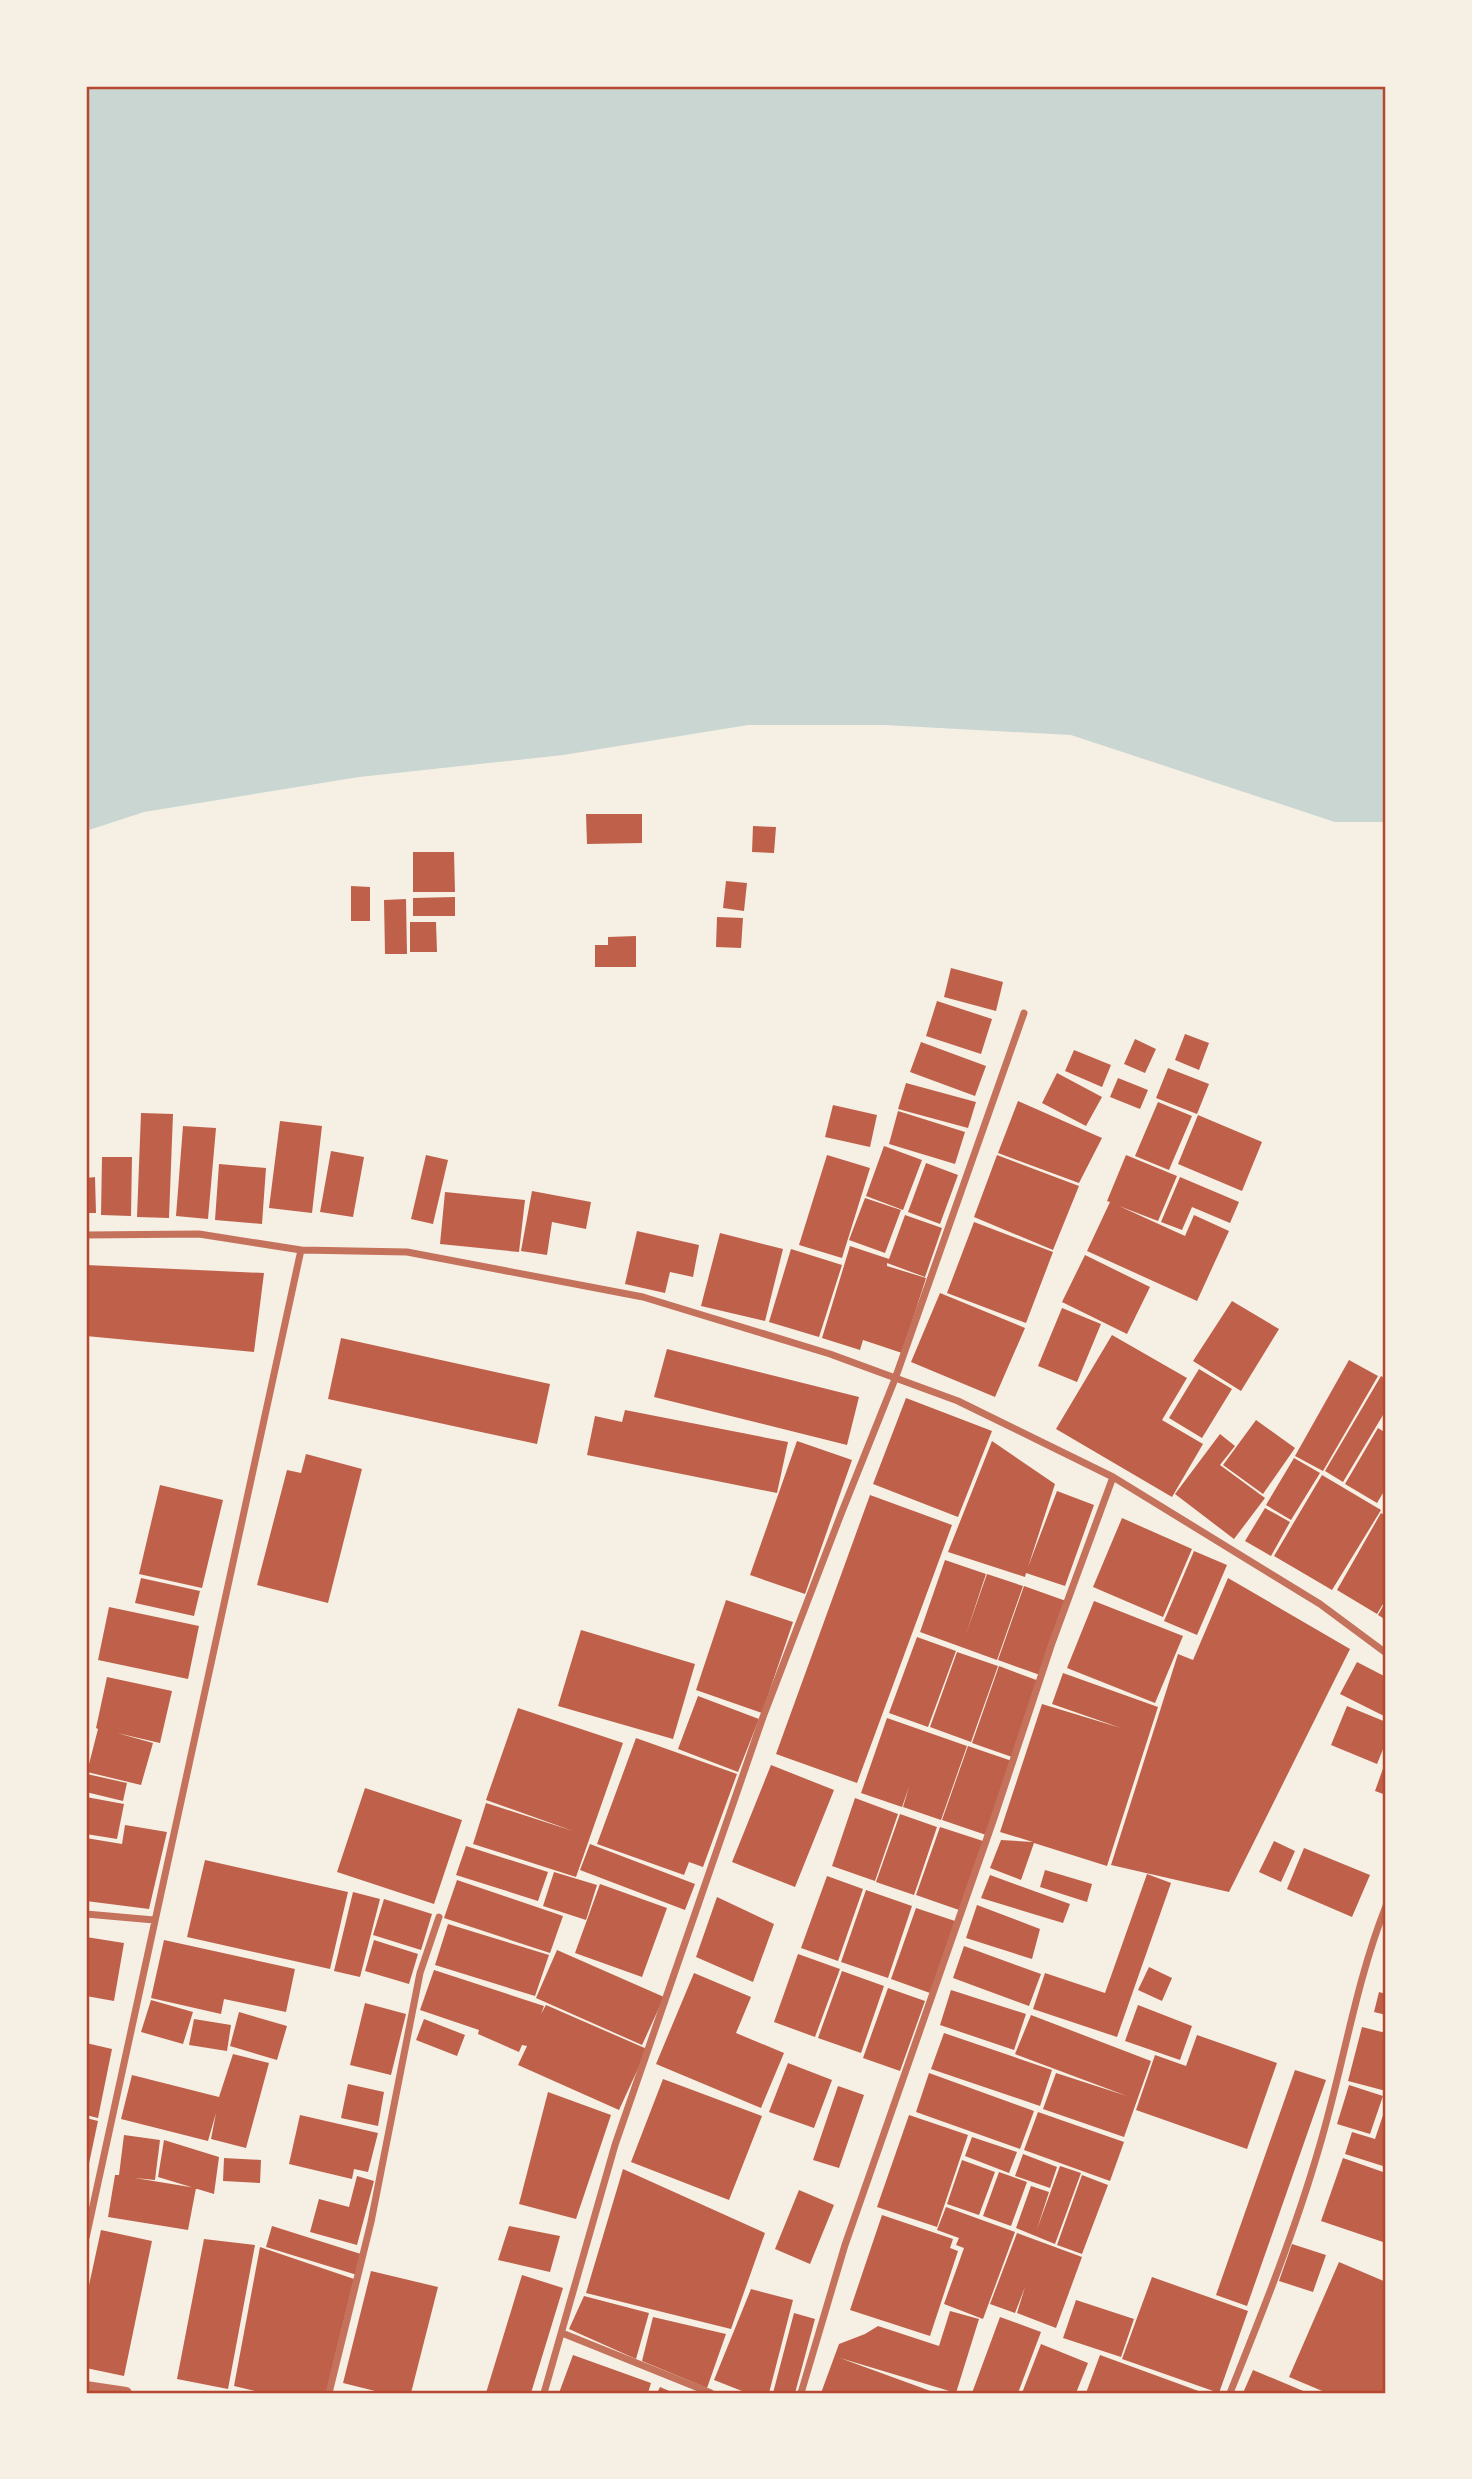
<svg xmlns="http://www.w3.org/2000/svg" width="1472" height="2479" viewBox="0 0 1472 2479" font-family="'Sofia Sans Condensed',sans-serif">
<style>
.water{fill:#c9d6d2}
.building{fill:#bf614a}
.lines{fill:none;stroke-linecap:round;stroke-linejoin:round}
.minor{stroke:#c5725c;stroke-width:7}
.tertiary{stroke:#c5725c;stroke-width:12}
.neatline{fill:none;stroke:#b5482f;stroke-width:2.5}
</style>
<rect width="100%" height="100%" fill="#f6efe4"/>
<path class="water" d="M86,86H1386V822H1335L1071,735L885,725H748L563,755L359,777L144,812L86,831Z"/>
<path class="building" d="M586,814H642V843L587,844Z
M753,826L776,827L774,853L752,852Z
M413,852H454L455,892H413Z
M726,881L747,883L744,911L723,908Z
M351,886L370,887V921H351Z
M455,897V916H413V898Z
M406,899L407,954H385L384,900Z
M717,917L743,918L741,948L716,947Z
M410,922H436L437,952H410Z
M636,936V967H595V945H608V937Z
M951,968L1003,982L996,1011L944,997Z
M937,1001L992,1019L981,1054L926,1036Z
M1185,1034L1209,1043L1199,1070L1175,1060Z
M1135,1039L1156,1049L1145,1073L1124,1064Z
M921,1042L986,1066L975,1096L910,1072Z
M1074,1050L1111,1065L1102,1087L1065,1071Z
M1168,1068L1209,1084L1197,1114L1156,1098Z
M1057,1073L1102,1097L1086,1126L1042,1103Z
M1118,1078L1148,1090L1140,1109L1110,1097Z
M906,1083L976,1102L968,1128L898,1109Z
M1018,1101L1102,1138L1079,1183L998,1153Z
M1158,1102L1192,1116L1169,1170L1135,1156Z
M833,1105L877,1115L870,1147L825,1137Z
M898,1111L965,1132L955,1164L889,1144Z
M141,1113L173,1114L169,1218L137,1217Z
M1198,1115L1262,1142L1242,1191L1178,1164Z
M280,1121L322,1126L312,1213L269,1208Z
M183,1126L216,1128L208,1219L176,1216Z
M884,1146L922,1160L903,1210L866,1196Z
M331,1151L364,1157L353,1217L320,1212Z
M426,1155L448,1160L433,1224L411,1219Z
M827,1155L870,1168L842,1258L799,1245Z
M997,1155L1079,1186L1053,1250L974,1217Z
M1126,1155L1177,1176L1158,1221L1119,1206L1185,1236L1194,1215L1229,1231L1197,1301L1087,1251L1110,1202L1107,1201Z
M102,1157H132L131,1216L101,1215Z
M926,1163L958,1175L940,1224L908,1212Z
M219,1164L266,1168L262,1224L215,1220Z
M95,1177L96,1213H86V1178Z
M1180,1177L1239,1202L1230,1223L1192,1207L1182,1230L1161,1222Z
M532,1191L591,1202L586,1229L552,1222L547,1255L521,1251Z
M445,1192L525,1200L519,1252L440,1244Z
M865,1198L901,1210L885,1253L849,1240Z
M905,1215L942,1228L925,1277L887,1263V1266L926,1278L902,1353L863,1340L860,1350L822,1338L850,1246L889,1259Z
M974,1222L1053,1252L1026,1323L947,1293Z
M637,1231L699,1245L693,1277L670,1272L665,1293L625,1284Z
M720,1233L783,1249L765,1321L701,1306Z
M791,1249L842,1265L819,1337L769,1322Z
M1085,1255L1150,1287L1127,1334L1062,1302Z
M86,1265L264,1273L254,1352L86,1336Z
M940,1293L1025,1328L995,1397L911,1362Z
M1232,1301L1279,1329L1241,1391L1193,1361Z
M1062,1308L1101,1324L1077,1382L1038,1366Z
M1112,1335L1187,1378L1162,1420L1203,1444L1172,1497L1056,1429Z
M341,1338L550,1384L537,1444L328,1399Z
M667,1349L859,1397L847,1445L654,1397Z
M1349,1360L1378,1376L1323,1471L1295,1456Z
M1199,1369L1232,1389L1202,1438L1169,1418Z
M1381,1376L1386,1379V1410L1343,1482L1325,1471Z
M906,1398L992,1431L958,1517L873,1484Z
M625,1410L788,1442L777,1493L587,1455L595,1416L622,1422Z
M1256,1420L1295,1448L1263,1494L1223,1465Z
M1378,1428L1386,1433V1488L1377,1503L1345,1484Z
M1220,1434L1235,1446L1220,1465L1265,1498L1234,1539L1175,1494Z
M797,1441L852,1460L805,1594L750,1575Z
M992,1441L1055,1484L1028,1567L1057,1491L1094,1505L1065,1586L1026,1573L1025,1577L948,1552Z
M306,1454L362,1469L328,1603L257,1585L287,1470L301,1473Z
M1294,1458L1320,1473L1291,1520L1266,1505Z
M1322,1475L1381,1510L1332,1590L1274,1556Z
M160,1485L223,1500L202,1588L139,1574Z
M870,1495L952,1525L857,1783L776,1754Z
M1265,1508L1290,1522L1271,1556L1245,1541Z
M1381,1513L1386,1516V1599L1377,1614L1337,1590Z
M1122,1518L1192,1549L1163,1617L1093,1587Z
M1194,1551L1227,1565L1197,1635L1164,1621Z
M945,1560L986,1574L966,1634L987,1574L1023,1586L997,1660L920,1632Z
M141,1578L200,1591L194,1616L135,1603Z
M1228,1578L1350,1649L1229,1892L1111,1865L1178,1654L1193,1660Z
M1024,1586L1066,1601L1040,1675L998,1660Z
M726,1600L793,1622L762,1713L696,1690Z
M1094,1601L1183,1636L1155,1703L1067,1668Z
M1386,1601V1620L1378,1615Z
M109,1607L199,1626L188,1679L98,1660Z
M581,1630L695,1664L673,1739L558,1706Z
M917,1637L956,1651L928,1727L889,1713Z
M957,1652L998,1666L971,1742L930,1727Z
M1357,1662L1386,1677V1717L1340,1694Z
M999,1666L1039,1681L1012,1757L972,1743Z
M1063,1673L1158,1707L1107,1866L1034,1843L1021,1880L990,1868L1001,1840L1033,1842L1000,1832L1042,1704L1121,1728L1052,1704Z
M107,1677L172,1691L160,1743L117,1733L153,1743L141,1785L87,1772L98,1729L96,1728Z
M698,1696L759,1719L738,1772L678,1749Z
M1347,1706L1386,1722V1742L1377,1764L1331,1745Z
M518,1708L623,1743L576,1877L473,1844L486,1803L573,1831L486,1800Z
M887,1718L967,1746L941,1820L903,1807L909,1787L902,1807L861,1793Z
M636,1738L737,1774L703,1867L689,1862L684,1875L597,1844Z
M968,1746L1012,1761L986,1835L942,1820Z
M1386,1760V1795L1375,1791Z
M771,1765L834,1790L795,1887L732,1862Z
M87,1774L127,1783L123,1801L86,1792Z
M365,1788L462,1820L434,1904L337,1872Z
M86,1797L124,1804L117,1839L86,1834Z
M855,1798L898,1814L875,1881L832,1866Z
M900,1814L937,1827L914,1895L876,1882Z
M125,1825L167,1832L149,1909L86,1901V1838L122,1844Z
M940,1827L983,1841L959,1910L916,1895Z
M1274,1841L1295,1851L1281,1882L1259,1872Z
M590,1844L695,1884L685,1910L580,1870Z
M466,1846L548,1872L538,1901L456,1875Z
M1304,1848L1370,1875L1352,1917L1287,1889Z
M205,1860L348,1892L330,1969L187,1937Z
M1045,1870L1092,1884L1087,1902L1040,1887Z
M554,1872L597,1885L586,1920L543,1906Z
M1147,1874L1171,1883L1117,2037L1033,2009L1045,1973L1105,1993Z
M990,1875L1070,1904L1063,1923L981,1898Z
M827,1876L863,1889L838,1961L801,1948Z
M457,1880L563,1916L550,1953L444,1918Z
M600,1884L667,1908L642,1977L575,1953Z
M866,1890L912,1906L888,1978L841,1962Z
M353,1892L380,1899L360,1977L334,1971Z
M717,1897L774,1924L753,1982L696,1957Z
M384,1899L432,1914L421,1950L373,1935Z
M977,1905L1040,1929L1032,1959L966,1938Z
M916,1908L955,1921L930,1993L891,1979Z
M448,1924L549,1955L535,1996L435,1965Z
M86,1937L124,1943L114,2001L86,1996Z
M164,1940L295,1969L286,2012L224,1999L221,2014L151,1998Z
M374,1940L418,1954L409,1984L365,1971Z
M964,1946L1041,1974L1029,2006L953,1978Z
M557,1950L664,1997L642,2045L536,1998Z
M798,1954L840,1969L815,2037L774,2022Z
M1149,1967L1172,1978L1162,2001L1138,1990Z
M434,1970L544,2006L541,2014L546,2005L647,2049L619,2110L518,2065L527,2046L522,2045L519,2052L478,2034L479,2030L420,2010Z
M842,1971L884,1986L861,2053L818,2038Z
M694,1973L751,1997L736,2033L784,2053L761,2108L656,2064Z
M888,1988L925,2001L900,2071L863,2058Z
M951,1990L1026,2014L1014,2050L940,2025Z
M1379,1992L1386,1994V2015L1374,2012Z
M151,2000L193,2012L183,2044L141,2032Z
M365,2003L406,2014L391,2075L350,2065Z
M1138,2005L1192,2026L1180,2060L1125,2041Z
M239,2012L287,2026L277,2060L230,2046Z
M1031,2015L1151,2061L1124,2137L1043,2109L1056,2073L1127,2096L1015,2054Z
M194,2019L231,2025L227,2051L189,2045Z
M424,2019L465,2035L457,2056L416,2040Z
M1362,2027L1386,2033V2091L1348,2081Z
M944,2033L1052,2070L1040,2106L931,2069Z
M1197,2035L1277,2063L1247,2149L1136,2110L1155,2055L1186,2066Z
M86,2043L112,2049L98,2118L86,2115Z
M233,2054L269,2063L246,2148L211,2139L216,2113L208,2141L121,2119L132,2075L219,2097Z
M788,2063L832,2080L814,2128L769,2112Z
M1295,2070L1326,2080L1247,2306L1216,2295Z
M929,2073L1034,2111L1020,2149L916,2112Z
M663,2079L762,2116L729,2200L631,2162Z
M348,2084L384,2092L378,2126L341,2118Z
M1349,2085L1383,2096L1370,2134L1337,2124Z
M838,2086L864,2095L839,2168L813,2160Z
M548,2092L611,2115L576,2219L519,2204Z
M1386,2106V2167L1345,2154L1352,2132L1375,2139Z
M1038,2112L1124,2142L1110,2181L1024,2150Z
M300,2115L378,2133L368,2172L354,2169L352,2179L289,2164Z
M909,2115L968,2135L937,2227L877,2207Z
M86,2118L98,2121L87,2173H86Z
M124,2135L160,2140L155,2180L135,2178L196,2188L188,2230L108,2217L115,2175H119Z
M972,2137L1017,2152L1009,2173L965,2156Z
M164,2140L219,2157L214,2194L158,2177Z
M1023,2154L1057,2167L1050,2188L1015,2176Z
M224,2158L261,2160L260,2183L223,2181Z
M1343,2158L1386,2173V2243L1321,2221Z
M962,2160L995,2172L979,2215L947,2204Z
M1060,2166L1081,2173L1055,2244L1016,2228L1031,2186L1049,2192L1037,2229Z
M623,2169L765,2233L731,2329L586,2293Z
M999,2172L1027,2182L1011,2226L983,2216Z
M1082,2175L1108,2185L1082,2254L1057,2245Z
M357,2176L374,2181L357,2245L310,2232L319,2199L349,2207Z
M799,2190L834,2205L810,2264L775,2249Z
M946,2207L1015,2232L983,2319L944,2304L964,2248L956,2245L959,2238L937,2230Z
M882,2215L953,2239L950,2248L958,2251L930,2336L850,2310Z
M272,2226L364,2255L357,2275L266,2247Z
M509,2226L560,2236L550,2272L498,2260Z
M101,2230L152,2241L124,2376L86,2368V2299Z
M1017,2233L1082,2257L1056,2328L1017,2313L1025,2287L1015,2313L990,2304Z
M204,2239L255,2245L228,2389L177,2379Z
M1292,2244L1326,2255L1313,2292L1279,2281Z
M260,2247L354,2279L326,2393H263L234,2386Z
M1339,2262L1386,2282V2393H1327L1289,2377Z
M371,2271L438,2287L411,2393H383L343,2383Z
M522,2275L563,2288L531,2393H486Z
M1152,2277L1248,2311L1219,2393L1122,2359Z
M751,2289L793,2300L769,2393H747L714,2380Z
M584,2296L649,2313L636,2359L569,2329Z
M1076,2300L1134,2319L1121,2357L1063,2338Z
M950,2311L979,2319L956,2393L840,2358L936,2393H821L839,2344L865,2334L878,2326L939,2346Z
M794,2313L815,2319L795,2393H773Z
M653,2317L726,2334L707,2388L642,2361Z
M1000,2317L1041,2332L1018,2393H972Z
M1041,2344L1088,2363L1076,2393H1022Z
M573,2355L651,2383L648,2393H559Z
M1100,2355L1204,2393H1086Z
M1253,2370L1308,2393H1243Z
M660,2387L674,2393H657Z"/>
<g class="lines">
<path class="minor" d="M86,1235L199,1234L301,1250L407,1252L643,1297L830,1354L958,1401L1113,1477L1320,1604L1386,1653
M86,1914L154,1920
M86,2238L301,1250
M562,2333L711,2393
M329,2393L371,2222L420,1973L439,1917
M544,2393L615,2145L763,1717L841,1514L895,1379L1024,1013
M801,2393L845,2245L993,1821L1052,1643L1113,1477
M1230,2393C1262,2313 1295,2231 1319,2148C1343,2068 1355,1984 1386,1906"/>
<path class="tertiary" d="M86,2387L126,2393"/>
</g>
<rect width="1472" height="2479" fill="none" stroke="#f6efe4" stroke-width="175"/>
<rect x="88" y="88" width="1296" height="2304" class="neatline"/>
</svg>
